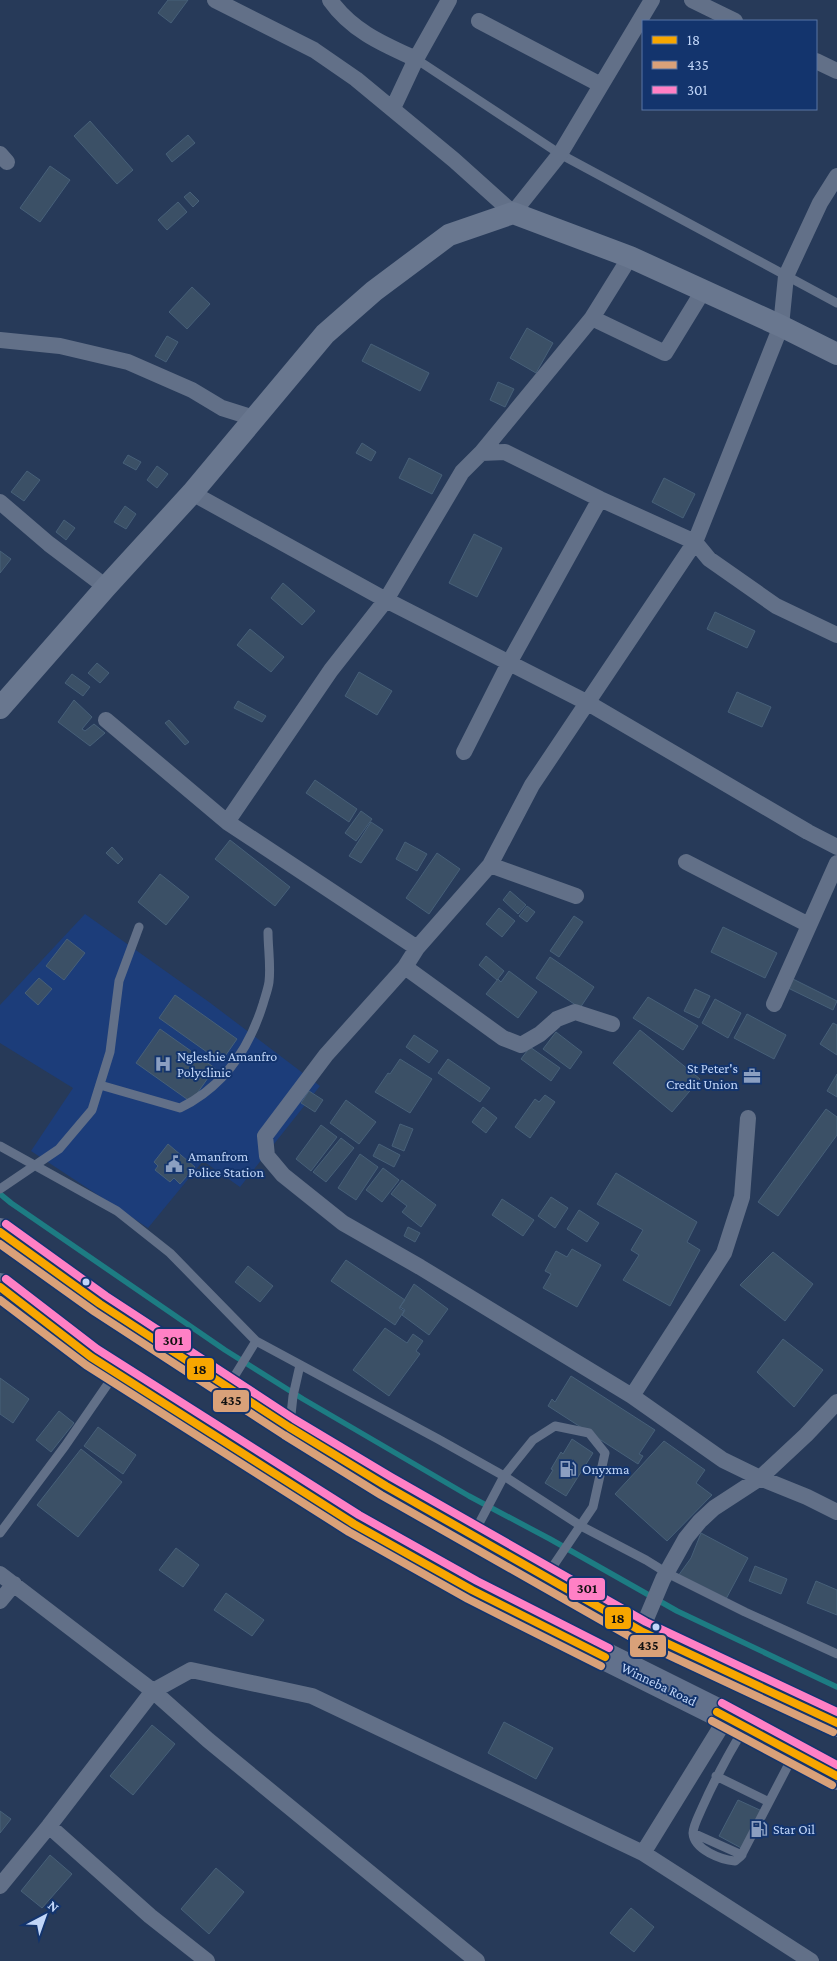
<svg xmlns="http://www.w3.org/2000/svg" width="837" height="1961" viewBox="0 0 837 1961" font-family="'Crimson Pro',serif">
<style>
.built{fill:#1c3d7a}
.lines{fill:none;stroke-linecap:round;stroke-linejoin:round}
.stream{stroke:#1d7c83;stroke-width:5.5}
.building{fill:#3b5066;stroke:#476079}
.lane{stroke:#627088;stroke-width:9}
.street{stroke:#627088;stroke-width:16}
.secondary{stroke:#69778f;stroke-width:22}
.highway{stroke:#62718c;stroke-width:28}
.bus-1-casing{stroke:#13346d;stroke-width:11}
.bus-2-casing{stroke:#13346d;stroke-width:11}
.bus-3-casing{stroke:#13346d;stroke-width:11}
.bus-1{stroke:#f7a600;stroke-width:8}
.bus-2{stroke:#d9a179;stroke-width:8}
.bus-3{stroke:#ff80c5;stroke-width:8}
.bus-dot{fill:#c1d6f9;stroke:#13346d;stroke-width:2}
.labels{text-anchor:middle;stroke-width:4;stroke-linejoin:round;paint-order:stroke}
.poi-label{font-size:14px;fill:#c1d6f9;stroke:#13346d;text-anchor:start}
.street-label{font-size:14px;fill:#c1d6f9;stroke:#13346d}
.line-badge{stroke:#13346d;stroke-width:2}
.pale-badge-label{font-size:14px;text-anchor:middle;font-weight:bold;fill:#111}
</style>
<rect width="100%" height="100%" fill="#273a59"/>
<path class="built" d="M85,914L209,1002L320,1086L240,1187L203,1161L148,1228L31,1151L73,1088L0,1043V1005Z"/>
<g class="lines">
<path class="stream" d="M0,1194L11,1203L225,1350L303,1399L469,1496L550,1539L677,1611L837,1687"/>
</g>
<path class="building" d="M168,0H188L171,23L158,13Z
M90,121L133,170L117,184L74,136Z
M188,135L195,143L172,162L166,154Z
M50,166L70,180L40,222L20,208Z
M190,192L199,201L193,207L184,197Z
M178,202L187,212L167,230L158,220Z
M192,287L210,304L187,329L169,312Z
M527,328L553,343L536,373L510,358Z
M167,336L178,342L166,362L155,356Z
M371,344L429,373L420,391L362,361Z
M498,382L514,389L505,407L490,400Z
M362,443L376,452L371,461L356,453Z
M128,455L141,462L136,470L123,463Z
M409,458L442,475L432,494L399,478Z
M157,466L168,474L157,488L147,480Z
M27,471L40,480L24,501L11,492Z
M664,478L695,494L683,518L652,502Z
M125,506L136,514L126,529L114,522Z
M64,520L75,528L66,540L56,532Z
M474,534L502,548L477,597L449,583Z
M0,551L11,559L0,573Z
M283,583L315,611L302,625L271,598Z
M715,612L755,631L747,648L707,629Z
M250,629L284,657L271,672L237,645Z
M97,663L109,673L100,683L88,673Z
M359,672L392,691L377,715L345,696Z
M72,674L90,687L83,696L65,683Z
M737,692L771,707L762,727L728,712Z
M74,700L92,717L82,729L85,731L94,724L105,733L90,746L58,722Z
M238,701L266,716L262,722L234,708Z
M169,720L189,742L185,745L165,723Z
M315,780L357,809L349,822L306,793Z
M361,811L372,819L356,841L345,833Z
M371,822L383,830L361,863L349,856Z
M230,840L290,887L275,906L215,859Z
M405,842L427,854L417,871L396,859Z
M112,847L123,859L118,864L106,853Z
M437,853L460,869L429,914L406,898Z
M160,874L189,897L166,925L138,902Z
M510,891L526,905L518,914L503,900Z
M527,906L535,912L527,922L519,916Z
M499,908L515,921L502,937L486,924Z
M574,916L583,922L559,957L550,951Z
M723,927L777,953L765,978L711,952Z
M67,939L85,953L64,980L46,966Z
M486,956L504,971L497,980L479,965Z
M550,957L594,987L580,1008L536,978Z
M509,971L537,992L518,1018L486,994L498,979L501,982Z
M39,978L52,989L38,1005L25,993Z
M793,979L837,1001L833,1010L788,988Z
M695,989L710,996L699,1018L684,1011Z
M175,995L237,1039L221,1062L159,1018Z
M648,997L698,1026L683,1050L633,1018Z
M715,999L741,1013L728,1038L702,1023Z
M747,1014L786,1035L774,1059L734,1038Z
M833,1023L837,1025V1055L820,1044Z
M160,1029L215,1068L191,1102L136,1063Z
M640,1030L700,1079L672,1112L613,1063Z
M556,1032L582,1052L570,1069L543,1049Z
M414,1035L438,1051L429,1063L406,1047Z
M530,1047L560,1068L551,1081L521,1059Z
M400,1059L432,1079L410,1113L375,1092L388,1073L390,1074Z
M448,1059L490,1088L480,1102L438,1073Z
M837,1074V1097L827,1091Z
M309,1091L323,1100L315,1112L301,1103Z
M545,1095L555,1102L530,1138L515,1127L535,1099L539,1102Z
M346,1100L376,1122L359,1144L330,1123Z
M483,1107L497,1118L486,1133L472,1122Z
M826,1109L837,1117V1135L778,1216L758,1202Z
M400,1124L413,1129L404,1151L392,1146Z
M321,1125L337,1137L311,1171L296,1159Z
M341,1138L354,1148L326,1182L313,1172Z
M168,1144L195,1167L180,1184L174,1178L170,1182L155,1170L158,1166L154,1162Z
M379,1144L400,1155L394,1167L373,1156Z
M360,1154L378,1167L356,1200L338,1188Z
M383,1168L399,1180L382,1202L366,1190Z
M616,1173L697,1222L687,1242L700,1250L670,1306L623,1280L639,1255L631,1250L643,1230L597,1204Z
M402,1180L436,1205L421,1227L402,1212L407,1206L391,1194Z
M551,1197L568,1208L555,1228L538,1216Z
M502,1199L534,1220L523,1236L492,1215Z
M579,1210L599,1223L587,1242L567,1229Z
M408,1227L420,1233L415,1242L404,1236Z
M572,1249L601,1265L577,1307L543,1288L551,1274L545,1271L556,1251L567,1257Z
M773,1252L813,1284L785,1321L740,1285Z
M346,1260L405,1300L399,1308L404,1311L395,1325L331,1281Z
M248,1266L273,1286L260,1302L235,1282Z
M414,1284L448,1309L429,1335L402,1315L405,1310L400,1307Z
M385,1328L407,1343L413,1334L423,1341L416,1351L420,1354L389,1396L353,1370Z
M783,1339L823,1370L794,1407L757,1372Z
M571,1376L655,1430L639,1454L643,1456L638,1464L548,1406L552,1399L555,1402Z
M0,1378L29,1399L13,1423L0,1414Z
M59,1411L74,1423L51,1452L36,1440Z
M98,1427L136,1455L123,1474L84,1446Z
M572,1439L593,1453L566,1496L545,1483L553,1470L551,1469L561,1452L563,1454Z
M664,1441L705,1470L696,1483L712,1495L667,1541L615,1494Z
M81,1449L122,1482L78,1537L37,1505Z
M701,1533L748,1558L726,1599L678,1576L691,1558Z
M176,1548L199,1565L183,1587L159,1570Z
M755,1566L787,1579L781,1594L749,1581Z
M816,1581L837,1590V1615L807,1603Z
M226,1593L264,1620L252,1636L214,1610Z
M504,1722L553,1748L536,1779L488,1753Z
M152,1725L175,1744L133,1795L110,1776Z
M738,1800L762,1811L743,1849L719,1836Z
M0,1811L11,1819L0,1833Z
M50,1855L72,1874L42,1908L21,1891Z
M216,1868L244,1892L209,1934L181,1909Z
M631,1908L654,1927L634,1952L610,1933Z"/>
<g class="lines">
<path class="lane" d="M416,59L560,154L837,303
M100,1085L180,1108C223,1087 249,1049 263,1004C265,997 268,989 269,982C271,966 268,948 268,932
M0,1146L117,1211L170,1253L256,1341L438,1439L504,1476L581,1526L646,1560L667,1573L745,1612L837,1654
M0,1189L59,1149L92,1110L110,1052L119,981L139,927
M229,1385L256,1341
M290,1424L293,1396L300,1365
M0,1533L65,1446L114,1375
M474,1533L504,1476L533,1440L555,1426L589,1433L605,1453L593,1507L547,1575
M743,1730C728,1755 714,1781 702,1808C699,1815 693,1826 693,1833C694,1850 722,1860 735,1861L741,1856L793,1756
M716,1776L769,1802
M693,1833L742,1855"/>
<path class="street" d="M215,0L314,50L356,79L454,160L513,213L560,154L652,0
M330,0C352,31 383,44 416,59
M692,0L735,21
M479,21L601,85
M816,61L837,71
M393,108L416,59L449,0
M0,154L7,162
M837,176L820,203L786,276L781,326L695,542L532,785L490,865L417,948L405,967L326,1055L265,1136L267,1156L283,1175L343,1223L420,1267L632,1396L723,1460L760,1478L807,1497L837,1512
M592,318L665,353L703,291
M0,340L60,346L128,362L192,390L222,408L254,418
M481,453L592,318L630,257
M192,493L386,600L588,703L808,832L837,847
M0,502L49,544L106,587
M106,720L227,822L417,948
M464,752L509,663L600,499
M227,822L331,670L386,600L462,472L481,453L505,452L600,499L695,542L709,559L776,606L837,635
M686,862L809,925
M490,865L576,896
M405,967L503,1038L521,1045L540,1034L557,1019L575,1012L612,1024
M774,1004L837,863
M632,1396L724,1253L742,1197L748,1118
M0,1574L153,1691L208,1740L477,1961
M0,1601L14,1584
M641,1631L663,1579L686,1538L700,1521L714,1508L760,1478L806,1435L837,1402
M49,1826L150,1916L207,1961
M643,1853L727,1717
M0,1886L49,1826L153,1691L191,1670L312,1696L643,1853L811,1961"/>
<path class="secondary" d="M0,708L106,587L192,493L325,334L374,291L449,235L513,213L630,257L781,326L837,354"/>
<path class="highway" d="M0,1232L100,1304L289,1427L386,1486L641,1631L837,1723
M0,1287L91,1357L354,1524L472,1590L727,1717L837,1776"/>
<g class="bus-1-casing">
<path id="bus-1" d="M0,1232L100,1304L289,1427L386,1486L641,1631L837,1723
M0,1287L91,1357L354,1524L472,1590L605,1657
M717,1712L837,1776"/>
</g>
<g class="bus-2-casing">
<path id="bus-2" d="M0,1244L95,1312L284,1435L381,1495L636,1640L833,1732
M0,1300L86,1365L349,1532L468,1599L601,1666
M712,1721L832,1785"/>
</g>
<g class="bus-3-casing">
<path id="bus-3" d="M6,1224L106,1296L294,1419L391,1477L646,1622L837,1712
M6,1279L97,1349L359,1515L477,1581L609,1648
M722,1703L837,1765"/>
</g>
<use href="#bus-1" class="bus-1"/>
<use href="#bus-2" class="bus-2"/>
<use href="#bus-3" class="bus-3"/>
</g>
<defs>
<g id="hospital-bare" transform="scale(1.35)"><path d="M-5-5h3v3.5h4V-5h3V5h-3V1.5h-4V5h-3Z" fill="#8b9fc1" stroke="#13346d" stroke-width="2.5" paint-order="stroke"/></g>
<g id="office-bare" transform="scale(1.35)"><path d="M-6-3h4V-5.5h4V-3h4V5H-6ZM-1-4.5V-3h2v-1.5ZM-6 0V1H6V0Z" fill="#8b9fc1" stroke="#13346d" stroke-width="2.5" paint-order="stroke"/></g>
<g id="civic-bare" transform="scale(1.35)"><path d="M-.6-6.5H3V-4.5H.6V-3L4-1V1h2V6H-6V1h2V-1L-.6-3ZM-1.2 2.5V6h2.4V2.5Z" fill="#8b9fc1" stroke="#13346d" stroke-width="2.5" paint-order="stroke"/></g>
<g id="fuel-bare" transform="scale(1.35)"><path d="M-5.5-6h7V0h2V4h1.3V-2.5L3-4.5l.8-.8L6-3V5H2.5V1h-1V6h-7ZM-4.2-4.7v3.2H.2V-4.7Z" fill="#8b9fc1" stroke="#13346d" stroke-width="2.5" paint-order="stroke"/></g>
</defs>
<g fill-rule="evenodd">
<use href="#hospital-bare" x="163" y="1064"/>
<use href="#office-bare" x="752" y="1076"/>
<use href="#civic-bare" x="174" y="1164"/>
<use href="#fuel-bare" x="568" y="1469"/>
<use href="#fuel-bare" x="759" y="1829"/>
</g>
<g class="bus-dot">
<circle cx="86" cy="1282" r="4.5"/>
<circle cx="656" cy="1627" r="4.5"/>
</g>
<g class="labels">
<g class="poi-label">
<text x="177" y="1061">Ngleshie Amanfro<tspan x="177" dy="16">Polyclinic</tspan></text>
<text x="738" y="1073" text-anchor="end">St Peter's<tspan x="738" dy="16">Credit Union</tspan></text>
<text x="188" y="1161">Amanfrom<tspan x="188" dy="16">Police Station</tspan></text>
<text x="582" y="1474">Onyxma</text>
<text x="773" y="1834">Star Oil</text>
</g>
<g class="street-label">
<text transform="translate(659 1684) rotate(26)" y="5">Winneba Road</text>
</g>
</g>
<g class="line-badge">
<rect x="154" y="1328" width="38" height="24" rx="5" fill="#ff80c5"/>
<rect x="186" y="1357" width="29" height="24" rx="5" fill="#f7a600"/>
<rect x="212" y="1389" width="38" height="24" rx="5" fill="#d9a179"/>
<rect x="568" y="1577" width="38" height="24" rx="5" fill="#ff80c5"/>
<rect x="604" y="1606" width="28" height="24" rx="5" fill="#f7a600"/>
<rect x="629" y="1634" width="38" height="24" rx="5" fill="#d9a179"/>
</g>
<g class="pale-badge-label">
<text x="173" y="1345">301</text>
<text x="200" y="1374">18</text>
<text x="231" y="1405">435</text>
<text x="587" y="1593">301</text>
<text x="618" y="1623">18</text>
<text x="648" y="1650">435</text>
</g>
<rect x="642" y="20" width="175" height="90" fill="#13346d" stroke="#5975a5"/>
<rect x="652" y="36" width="25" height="8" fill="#f7a600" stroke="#5975a5"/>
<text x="687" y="45" font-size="15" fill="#c1d6f9">18</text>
<rect x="652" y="61" width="25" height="8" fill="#d9a179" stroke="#5975a5"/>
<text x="687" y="70" font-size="15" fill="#c1d6f9">435</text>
<rect x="652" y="86" width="25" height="8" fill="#ff80c5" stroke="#5975a5"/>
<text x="687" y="95" font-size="15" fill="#c1d6f9">301</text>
<g transform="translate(45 1916) rotate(41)" stroke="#13346d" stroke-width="4" paint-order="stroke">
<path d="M0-4L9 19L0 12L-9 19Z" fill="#c1d6f9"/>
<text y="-8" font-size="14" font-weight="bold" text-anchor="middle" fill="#c1d6f9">N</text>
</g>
</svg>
